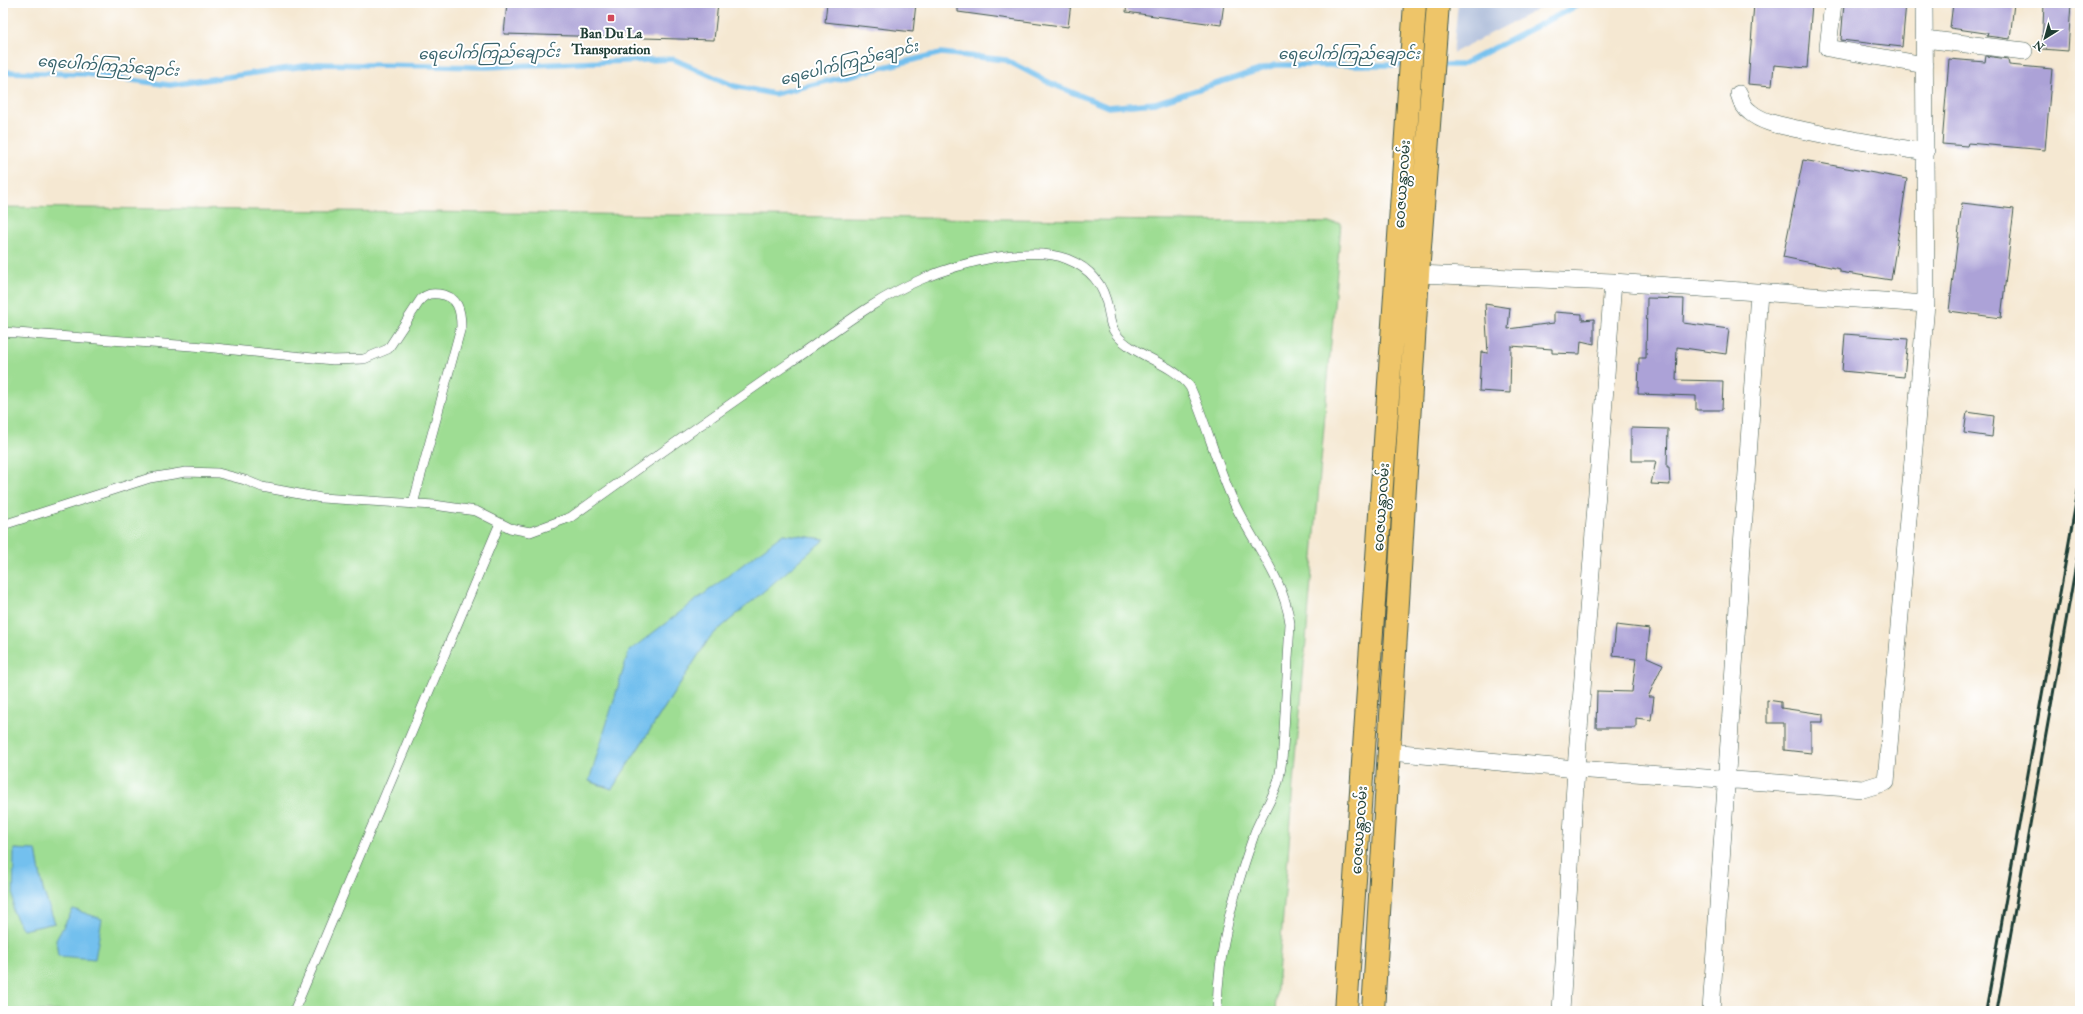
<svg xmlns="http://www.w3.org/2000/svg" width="2083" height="1014" viewBox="0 0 2083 1014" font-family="'IM FELL Double Pica','Noto Sans Myanmar',serif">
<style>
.industrial{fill:#b7c5de}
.green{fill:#9edd93;stroke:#5e8d64;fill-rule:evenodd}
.water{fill:#73c0ee;stroke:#497e91}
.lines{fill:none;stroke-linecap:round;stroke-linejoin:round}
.stream{stroke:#73c0ee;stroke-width:5.5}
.building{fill:#aca2d7}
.service-casing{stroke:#3f574c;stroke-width:10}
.minor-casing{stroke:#3f574c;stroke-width:18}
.primary-casing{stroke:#3f574c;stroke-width:24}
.service{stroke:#fff;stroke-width:9}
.minor{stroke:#fff;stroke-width:17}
.primary{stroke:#eec569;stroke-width:22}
.rail{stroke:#1f3d34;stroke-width:3}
.poi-dot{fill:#d1495b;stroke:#fff;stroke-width:1.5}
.labels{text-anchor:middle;stroke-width:4;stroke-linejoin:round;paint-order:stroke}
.poi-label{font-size:14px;font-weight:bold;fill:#1f3d34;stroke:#fff}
.street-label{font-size:14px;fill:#1f3d34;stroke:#fff}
.water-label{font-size:15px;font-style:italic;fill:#38646c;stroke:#fff}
</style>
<rect width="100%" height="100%" fill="#fff"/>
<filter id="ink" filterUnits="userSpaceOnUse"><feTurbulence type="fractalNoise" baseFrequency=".025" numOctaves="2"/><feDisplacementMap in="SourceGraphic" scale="8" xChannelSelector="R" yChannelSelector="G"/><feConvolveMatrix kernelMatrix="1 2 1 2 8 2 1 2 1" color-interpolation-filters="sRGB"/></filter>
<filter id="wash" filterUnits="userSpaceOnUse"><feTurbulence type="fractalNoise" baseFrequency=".012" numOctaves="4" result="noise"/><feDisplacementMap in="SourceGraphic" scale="16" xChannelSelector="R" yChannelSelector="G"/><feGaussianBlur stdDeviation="0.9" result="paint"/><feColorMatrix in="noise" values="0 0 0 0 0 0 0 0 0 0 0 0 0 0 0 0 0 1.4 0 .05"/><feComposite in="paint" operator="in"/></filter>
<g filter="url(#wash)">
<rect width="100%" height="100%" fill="#f5e8d2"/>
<path class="industrial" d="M1458,3H1550L1453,53Z"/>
<path class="green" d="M3,207L1341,223L1275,1011H3ZM783,534L824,539L710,637L612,789L589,781ZM14,849L36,851L43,890L55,923L23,930Z"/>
<path class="water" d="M783,534L825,539L710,637L612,789L589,781L629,651Z
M14,849L36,850L43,890L55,923L23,930L13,912Z
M73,909L102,919L95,959L58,956L56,940Z"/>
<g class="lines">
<path class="stream" d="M1437,65H1461L1582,3
M3,72L85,74L170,85L318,64L486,67L673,59L734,86L774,94L941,53L1006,60L1052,84L1108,107L1155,103L1275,65H1406"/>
</g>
<g id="blocks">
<path class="building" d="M507,3H718L714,40L504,34Z
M827,3H916L913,32L825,22Z
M958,3H1071L1068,27L958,12Z
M1127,3H1224L1221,25L1126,12Z
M1754,3H1812L1807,68L1774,65L1772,86L1748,84Z
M1844,3H1906L1902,47L1841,40Z
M1953,3H2014L2010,39L1987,36L1988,33H1985L1950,28Z
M2044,3H2071L2068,51L2042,49Z
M1986,56L2008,59L2009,65L2052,69L2045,150L1968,143L1967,146L1942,144L1949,59L1985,62Z
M1803,160L1907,179L1891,280L1840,272V269L1783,257Z
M1962,203L2014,209L2001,318L1949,311Z
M1647,298L1684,299L1683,323L1729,329L1726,354L1677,347L1676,380L1723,381L1722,410H1696V396L1638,394L1639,358H1646Z
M1485,304L1510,308L1508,329L1554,323V312L1582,314V320L1594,319V344L1581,341L1580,354L1552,353V349L1511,346L1510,393L1479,391L1481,352L1488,353Z
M1845,334L1908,339L1904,377L1842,371Z
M1967,412L1994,416L1992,437L1964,433Z
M1631,428L1668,429L1667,467H1669L1670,485L1651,484L1656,461H1631Z
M1616,625L1650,629L1647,657L1663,664L1648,697H1654L1651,720L1636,718V728H1596L1597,691L1632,692L1636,659L1613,656Z
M1767,700L1781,702V708L1823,714V722H1811V753L1784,750V723H1767Z"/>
</g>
</g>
<g filter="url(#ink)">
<use href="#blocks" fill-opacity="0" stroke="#3f574c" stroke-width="1"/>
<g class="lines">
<g class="service-casing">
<path id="service" d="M3,332L205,347L333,360L364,359L388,349L421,299C427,294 431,293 439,294C458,296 461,310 461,327L413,504
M3,525L150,478L186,472L218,473L245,480L262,487L321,498L434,505L476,511L510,528L530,532L571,517C643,465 716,414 789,363C831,334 874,299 922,279C957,264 1029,244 1067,259C1090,268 1104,284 1108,309C1110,318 1110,327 1116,334C1134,357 1172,362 1190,387C1208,426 1217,468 1236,507C1255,545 1284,580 1290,623L1283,749C1282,760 1281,771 1278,782C1272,799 1262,815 1255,832C1234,892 1218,947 1217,1011
M294,1011L500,523"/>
</g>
<g class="minor-casing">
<path id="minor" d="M1833,3L1828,48L1925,65
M1925,39L2024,51
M1739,94C1741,101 1744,108 1750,112C1764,124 1785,126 1802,130C1843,139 1884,145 1926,152
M1418,274L1613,282L1926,304
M1390,752L1576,769L1863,789L1886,782L1926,304L1924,3
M1561,1011L1576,769L1613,282
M1711,1011L1759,292"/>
</g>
<g class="primary-casing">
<path id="primary" d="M1346,1011L1415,3
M1373,1011L1418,274L1438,3"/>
</g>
<use href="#service" class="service"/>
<use href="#minor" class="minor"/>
<use href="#primary" class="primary"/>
<path class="rail" d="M1986,1011L2080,480
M1997,1011L2080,542"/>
</g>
</g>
<rect class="poi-dot" x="607" y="14" width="8" height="8" rx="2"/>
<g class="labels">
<g class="poi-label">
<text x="611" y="38">Ban Du La<tspan x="611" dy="16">Transporation</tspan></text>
</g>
<g class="street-label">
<text transform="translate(1402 184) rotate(-86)" y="5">ဝေဇယန္တာလမ်း</text>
<text transform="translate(1381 507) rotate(-86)" y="5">ဝေဇယန္တာလမ်း</text>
<text transform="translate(1359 830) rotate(-86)" y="5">ဝေဇယန္တာလမ်း</text>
</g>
<g class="water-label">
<text transform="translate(489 53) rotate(-1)" y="5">ရေပေါက်ကြည်ချောင်း</text>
<text x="1349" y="59">ရေပေါက်ကြည်ချောင်း</text>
<text transform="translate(849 63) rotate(-14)" y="5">ရေပေါက်ကြည်ချောင်း</text>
<text transform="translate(108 66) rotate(4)" y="5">ရေပေါက်ကြည်ချောင်း</text>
</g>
</g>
<rect width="2083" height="1014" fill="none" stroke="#fff" stroke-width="16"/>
<g transform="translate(2045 38) rotate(217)" stroke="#ffffff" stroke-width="3" paint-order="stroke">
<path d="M0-3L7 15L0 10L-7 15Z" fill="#1f3d34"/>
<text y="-6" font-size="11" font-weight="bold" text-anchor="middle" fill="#1f3d34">N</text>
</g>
</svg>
